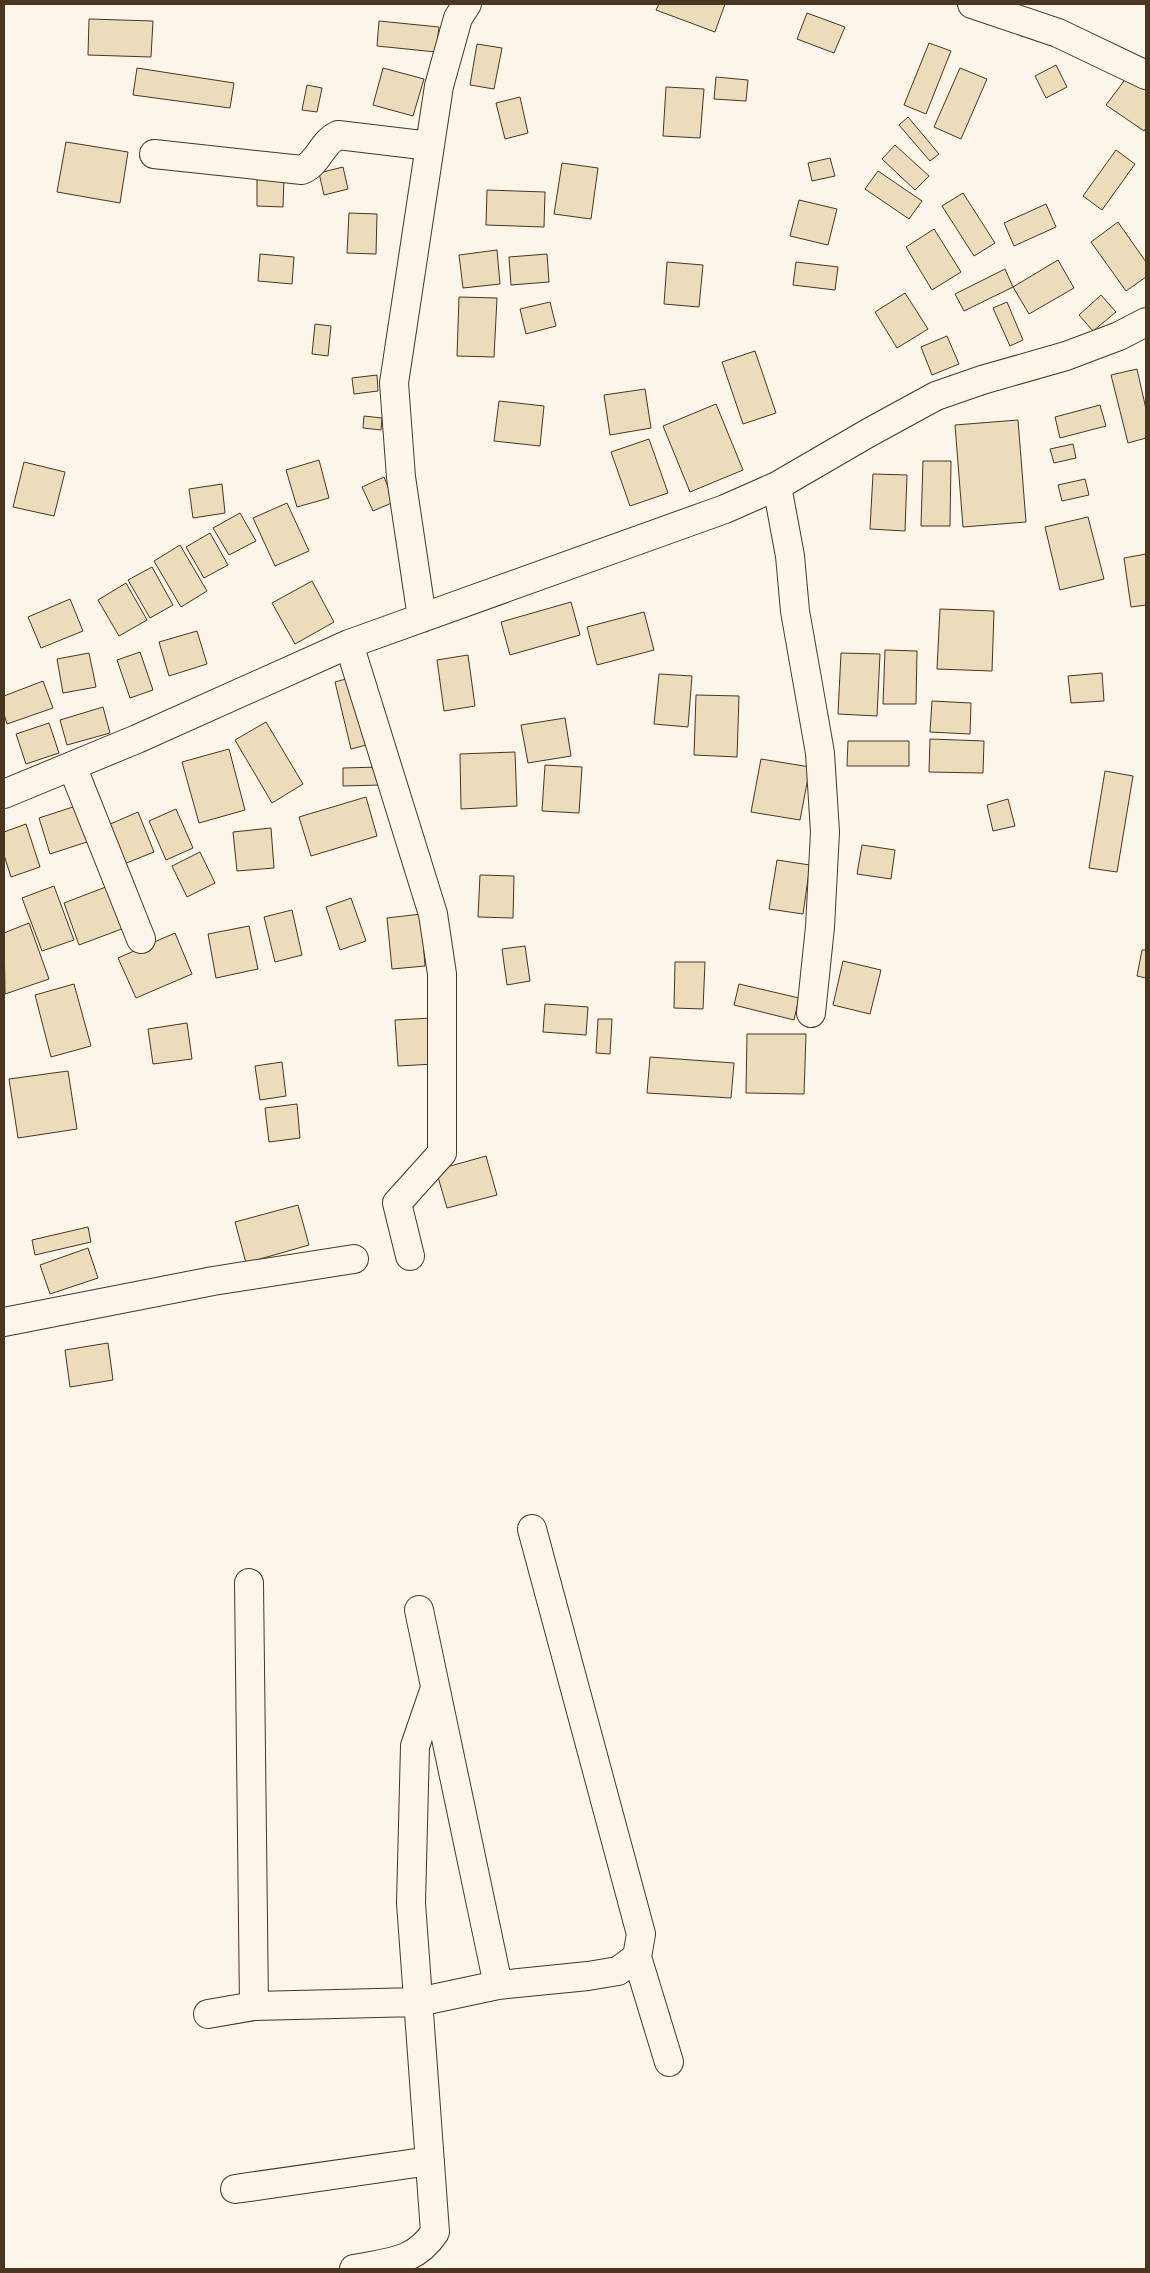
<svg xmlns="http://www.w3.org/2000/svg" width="1150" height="2273" viewBox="0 0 1150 2273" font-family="Quicksand,sans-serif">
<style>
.building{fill:#ecdcbc;stroke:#4a3520}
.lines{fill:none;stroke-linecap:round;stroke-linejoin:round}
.street-casing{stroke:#4a3520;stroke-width:30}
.street{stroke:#fbf6e9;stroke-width:28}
</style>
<rect width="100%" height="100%" fill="#fbf6e9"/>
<path class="building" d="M659,4H725L715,32L656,10Z
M807,13L845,27L834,53L797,39Z
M89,19L153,21L151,57L88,55Z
M379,21L439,27L436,52L377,46Z
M929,43L951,51L926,114L904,105Z
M477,44L502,48L494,89L470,85Z
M1056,65L1067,87L1046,98L1035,76Z
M137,68L234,83L230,108L133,95Z
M383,68L424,79L413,116L373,105Z
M960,68L987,79L961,139L934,127Z
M1130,73L1146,85V128L1144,131L1106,105Z
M716,77L748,80L746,101L714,99Z
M307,85L322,88L317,112L302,110Z
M666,87L704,89L700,138L663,136Z
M520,97L528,133L505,139L496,103Z
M908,117L939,154L930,161L899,125Z
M66,142L128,152L120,203L57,192Z
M895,145L929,176L915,190L882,159Z
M1116,150L1135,164L1102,210L1083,196Z
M830,158L835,176L812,181L808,163Z
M562,163L598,168L591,219L554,214Z
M343,167L348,189L324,195L319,173Z
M878,171L922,201L909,219L865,189Z
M257,176L284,177L283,207L257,206Z
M487,190L545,192L544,227L486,225Z
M963,193L995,243L974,256L942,206Z
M799,200L837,209L828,245L790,236Z
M1046,204L1056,227L1014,246L1004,223Z
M349,213L377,214L376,254L347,253Z
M1118,222L1146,262V277L1126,291L1091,242Z
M934,229L961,272L932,290L906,247Z
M497,250L500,284L463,288L459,255Z
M260,254L294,257L292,284L258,281Z
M547,254L549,282L511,285L509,257Z
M1058,260L1074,288L1029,314L1013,287Z
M667,262L703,265L699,307L664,304Z
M796,262L838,267L835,290L793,285Z
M1005,269L1013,287L964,311L955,294Z
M905,293L928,329L897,348L875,312Z
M1101,295L1116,312L1093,331L1079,315Z
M459,297L497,298L494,357L457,356Z
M550,302L556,326L526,334L520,309Z
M1007,302L1023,340L1010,346L993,308Z
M315,324L331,326L328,356L312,354Z
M947,336L959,364L932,375L921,347Z
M755,351L776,413L743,424L722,362Z
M1137,369L1146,409V438L1128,443L1111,375Z
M377,375L378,391L354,394L352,378Z
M645,389L651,428L610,435L604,395Z
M499,401L544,406L540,446L494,441Z
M716,404L743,470L690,492L663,426Z
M1100,405L1106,426L1060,438L1055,417Z
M364,416L382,418L381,430L363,428Z
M1018,420L1026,522L963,527L955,425Z
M649,439L668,493L630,506L611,452Z
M1073,444L1076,458L1054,463L1050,449Z
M319,460L329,498L297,507L286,470Z
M923,461H951L950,526H921Z
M24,462L65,472L54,516L13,507Z
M873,474L907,475L905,531L870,529Z
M384,477L394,502L373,511L362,487Z
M1085,479L1089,495L1062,501L1058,485Z
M222,484L225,513L193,518L189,489Z
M287,503L309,551L275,566L253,518Z
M240,513L256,541L229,555L213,528Z
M1088,517L1104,579L1060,590L1045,527Z
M210,533L228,565L204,578L186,547Z
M180,545L207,591L181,607L154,561Z
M1146,554V605L1131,607L1124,558Z
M152,567L173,605L150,618L128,580Z
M312,581L334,622L295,644L272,603Z
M126,583L147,620L119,636L98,600Z
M70,599L83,631L41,648L28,617Z
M571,602L580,635L510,655L501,622Z
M940,609L994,611L992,671L937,669Z
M644,612L654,650L597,665L587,627Z
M197,631L207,664L169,676L159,642Z
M885,650L917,651L916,704H883Z
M140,652L153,690L130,698L117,660Z
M89,653L96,687L63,693L57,659Z
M841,653L880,654L877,716L838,714Z
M468,655L475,706L444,711L437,660Z
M1102,673L1104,701L1071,703L1068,676Z
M659,674L692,676L688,727L654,724Z
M353,677L370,744L351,749L335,682Z
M43,681L53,708L7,724L4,714V696Z
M696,695L739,696L737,757L694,755Z
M932,701L971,703L970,734L930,732Z
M103,707L110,733L67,745L60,720Z
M565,718L571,756L528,763L521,725Z
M266,722L303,784L272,803L235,740Z
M49,723L59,753L26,764L16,734Z
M930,739L984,741L983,773L929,772Z
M848,741H909V766H847Z
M229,749L245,810L199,823L182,762Z
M515,752L517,806L461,809L460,754Z
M761,759L810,767L800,820L751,812Z
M545,765L582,767L579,813L542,811Z
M380,767V785L343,786V768Z
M1105,771L1133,776L1117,872L1089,868Z
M366,797L377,836L311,856L299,817Z
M1008,799L1015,826L993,831L987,805Z
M79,805L90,841L50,854L39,818Z
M176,809L193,848L166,860L149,821Z
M138,812L154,852L124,864L108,825Z
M26,824L40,867L11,877L4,855V832Z
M271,828L274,868L237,871L233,832Z
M862,845L895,850L891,879L857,874Z
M200,852L215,883L187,897L172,866Z
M777,860L810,865L803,914L769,909Z
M480,875L514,876L513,918L478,917Z
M111,885L127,927L79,945L64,903Z
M54,886L74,940L42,951L22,898Z
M351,898L366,941L340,950L326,907Z
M292,910L302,955L275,962L264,917Z
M421,914L425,966L392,969L387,918Z
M29,923L49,979L5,994L4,933Z
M249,926L258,969L216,978L208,934Z
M175,933L192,974L136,998L118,958Z
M525,946L530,981L507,985L502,949Z
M1142,950H1146V978L1137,976Z
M843,961L881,970L870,1014L833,1005Z
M675,962H705L703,1009L674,1008Z
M74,984L91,1046L51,1057L35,995Z
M739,984L799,998L794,1020L734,1005Z
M545,1004L588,1007L586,1035L543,1032Z
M431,1018L434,1064L398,1066L395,1020Z
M598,1019H612L610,1054L596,1053Z
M187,1023L192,1059L153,1064L148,1029Z
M747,1034H806L804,1094L746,1093Z
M650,1057L734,1063L731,1098L647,1093Z
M282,1062L286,1096L260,1100L255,1066Z
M68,1071L77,1129L18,1138L9,1079Z
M297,1104L300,1138L269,1142L265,1108Z
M486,1156L497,1195L447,1208L436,1170Z
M298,1205L309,1245L246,1263L235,1222Z
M88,1227L91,1242L35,1255L32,1240Z
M88,1248L98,1278L50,1294L40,1265Z
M108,1343L113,1380L70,1387L65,1350Z"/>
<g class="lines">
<g class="street-casing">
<path id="street" d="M972,4L1058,33L1146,75
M154,154L302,170C319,163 321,143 338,135L430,146
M777,486L790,556L795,611L820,753L825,832L820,927L811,1013
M422,618L401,477L394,383L439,86L458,18L467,4
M349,644L433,914L442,974V1153L397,1203L410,1256
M72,766L141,939
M4,794L137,739L349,644L725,509L777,486L870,432L936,396L982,380L1066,356L1119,336L1146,322
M4,1322L213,1281L354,1259
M249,1583L254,2006
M419,1610L498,1985
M637,1957L669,2062
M208,2014L254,2006L418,2002L498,1985L588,1976L618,1971L637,1957L641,1934L532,1529
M235,2189L430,2161
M354,2269C388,2262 415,2263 435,2232L411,1903L415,1746L435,1688"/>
</g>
<use href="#street" class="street"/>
</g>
<rect width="1150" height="2273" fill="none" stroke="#4a3520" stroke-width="10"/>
</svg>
